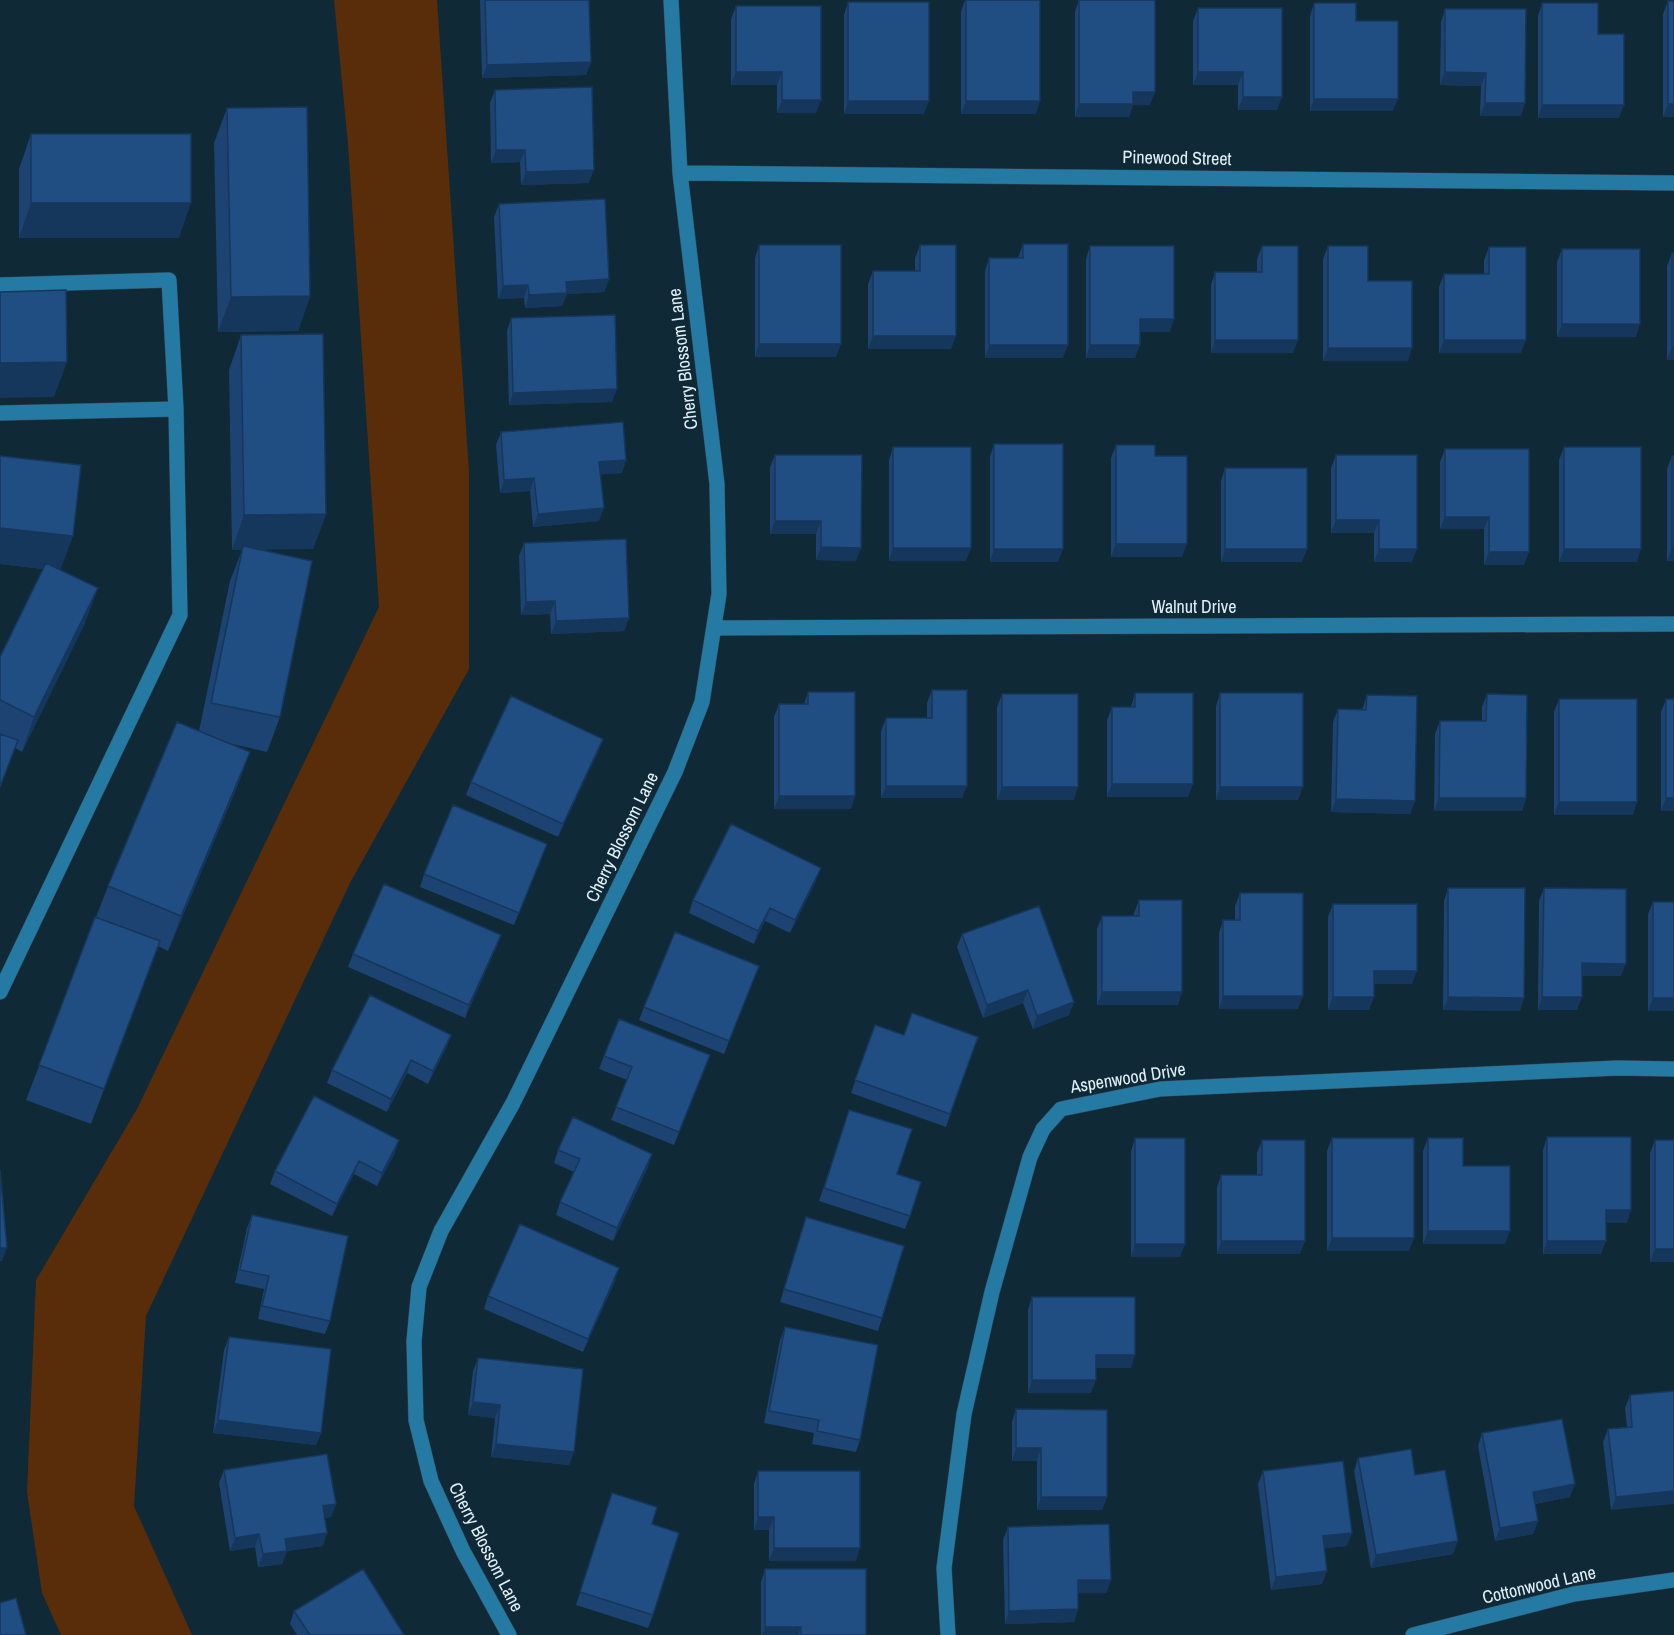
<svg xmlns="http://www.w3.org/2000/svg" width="1674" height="1635" viewBox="0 0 1674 1635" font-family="'Archivo Narrow',sans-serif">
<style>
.green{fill:#592d0a}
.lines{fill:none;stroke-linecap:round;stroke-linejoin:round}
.minor-casing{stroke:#32424d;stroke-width:16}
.minor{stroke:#247aa3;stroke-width:15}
.wall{fill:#1c4371}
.shaded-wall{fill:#16375c}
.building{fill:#204e83;stroke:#16375c;stroke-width:1.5}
.labels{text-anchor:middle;stroke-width:4.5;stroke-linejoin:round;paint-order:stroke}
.street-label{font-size:18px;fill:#e1f0f9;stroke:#0f2936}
</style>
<rect width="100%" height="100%" fill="#0f2936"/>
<path class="green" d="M334,0H437L469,472V669L350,883L146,1316L134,1506L192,1635H61L42,1593L27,1492L36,1280L137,1109L379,607L348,144Z"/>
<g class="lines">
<g class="minor-casing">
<path id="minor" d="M680,173L1674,183
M0,285L169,280L176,409L180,615L0,992
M0,413L176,409
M714,628L1674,624
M509,1635L463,1551L431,1481L416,1420L414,1341L419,1287L441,1231L513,1103L675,772L702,702L719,594L717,484L680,173L671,0
M948,1635L944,1568L964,1414L992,1292L1030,1157L1043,1129L1061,1109L1160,1089L1618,1068L1674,1069
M1413,1635L1574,1594L1674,1580"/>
</g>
<use href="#minor" class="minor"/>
</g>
<path class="wall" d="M480,0H589L591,62L586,75L482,78Z
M965,0H1040L1036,114H961V11Z
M1079,0H1155L1150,105H1133L1129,117H1075V11Z
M1668,1L1674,117H1663V14Z
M848,2L924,114H844V15Z
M1314,3L1356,21L1393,111H1310V16Z
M1542,3L1598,34L1619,118H1538V16Z
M736,6L816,113H777V85H731V19Z
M1198,8L1277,110H1238V85H1193V21Z
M1445,9L1521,116H1480L1481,86L1440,85L1441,22Z
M495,90L589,183L521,185L520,162L491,163L490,103Z
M227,108L310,296L298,331L218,332L214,143Z
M31,134L179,238H19V169Z
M499,204L609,279L604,292L567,294L562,306L525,308L524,298L498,299L494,217Z
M1023,244L1063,358H985V271L989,258H1018Z
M759,245L836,357H755V258Z
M920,245L951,349H868V284L873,271H915V258Z
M1090,246L1170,332H1140L1135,358H1086V259Z
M1262,246L1293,353H1211V285L1215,272H1257V259Z
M1328,246L1368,281L1408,361H1323V259Z
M1489,247L1521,353H1439V287L1444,274H1484V260Z
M1562,249L1636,337H1557V262Z
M1672,253L1674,360H1667V266Z
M511,318L617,389L612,402L509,405L507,331Z
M241,335L326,514L313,549H259L280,717L267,752L232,744L250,752L237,787L168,951L158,946L91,1124L26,1100L108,886L199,731L230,581L242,550H232L229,370Z
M501,432L626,460L622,473L601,474L599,521L533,527L530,491L500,493L496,445Z
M994,444L1058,562H990V456Z
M1116,445L1155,456L1182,557H1111V458Z
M893,447L966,561H889V460Z
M1564,447L1637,562H1559V460Z
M1445,449L1524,565H1484V529H1440V462Z
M775,455L856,561L816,560V534H770V467Z
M1336,455L1412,562H1374V533H1331V468Z
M0,456L61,570L85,623L22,752L15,748L0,788V657L43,569L0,564Z
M1672,456L1674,561H1667V469Z
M1225,468L1302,562H1221V481Z
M524,543L629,618L624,631L551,634L550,614L521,615L519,556Z
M932,690L962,798H881V731L886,718H927V703Z
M808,692L851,809H774V717L779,704H804Z
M1135,693L1188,797H1107V720L1112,707H1131Z
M1220,693L1298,800H1216V706Z
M1002,694L1074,800H997V707Z
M1487,694L1526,798L1522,811H1434L1435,734L1440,721H1482V707Z
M1367,695L1415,801L1410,814L1331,812L1333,722L1338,709L1362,710Z
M1559,699L1633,815H1554V712Z
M1666,699L1674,811H1661V712Z
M603,739L598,752L558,837L466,795L471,782Z
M542,857L514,925L420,887L424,874Z
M816,881L790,933L765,921L754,944L689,913L693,900Z
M1448,888L1520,1011L1443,1010L1444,901Z
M1544,888L1621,976H1582L1577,1010H1538L1539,901Z
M1240,893L1298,1009H1219V933L1223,920H1235V906Z
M1139,900L1178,1005H1097V929L1102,916H1134V913Z
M1653,902L1674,1011H1648V914Z
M1333,904L1412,984H1374L1369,1010H1328V917Z
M962,934L1074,1002L1069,1015L1033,1029L1023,1003L983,1018L957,947Z
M501,935L496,948L465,1018L348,967L353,954Z
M754,979L724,1054L639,1020L644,1007Z
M875,1025L904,1035L978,1037L946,1127L851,1093Z
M451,1035L446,1048L428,1084L407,1073L387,1112L327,1083L332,1070Z
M710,1055L674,1145L611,1120L627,1080L599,1069L604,1056Z
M849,1110L897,1174L910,1216L905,1229L819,1201Z
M1547,1137L1627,1223H1606L1601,1254H1543V1150Z
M1135,1138L1180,1257H1131V1151Z
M1332,1138L1409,1251H1327V1151Z
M1428,1138L1463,1166L1505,1244H1423V1151Z
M1262,1140L1300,1254H1217V1187L1221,1175H1257V1153Z
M1655,1140L1674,1262H1650V1153Z
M558,1150L648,1167L613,1241L556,1215L560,1202L574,1172L554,1163Z
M395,1153L377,1186L354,1174L332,1216L270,1184L275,1171Z
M252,1215L330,1321L325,1334L258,1319L264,1289L235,1283L247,1228Z
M806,1217L882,1318L878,1331L780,1302Z
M615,1281L583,1352L484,1309L488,1296Z
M1032,1297L1131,1368H1096L1091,1393H1028V1310Z
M785,1327L860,1440L856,1452L812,1444L814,1433L764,1423L780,1340Z
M229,1337L321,1433L316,1445L213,1433L224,1350Z
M478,1358L574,1452L569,1465L491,1457L495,1418L468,1415L473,1371Z
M1674,1391L1611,1510L1603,1442L1608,1429L1627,1427L1625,1408L1630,1395Z
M1016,1409L1107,1497L1102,1510H1037V1461H1012V1422Z
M1482,1433L1570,1497L1535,1504L1538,1521L1533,1534L1495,1541L1478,1446Z
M1358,1458L1415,1475L1453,1554L1371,1568L1354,1471Z
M224,1470L336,1504L331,1517L325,1518L323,1546L287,1551L282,1564L258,1567L255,1547L230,1551L219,1483Z
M758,1471L856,1561H769V1530H754V1484Z
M1263,1471L1347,1546L1325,1548L1322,1584L1271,1590L1258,1484Z
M612,1493L652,1524L653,1615L648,1628L576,1605Z
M1008,1527L1111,1580L1106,1593H1078V1609L1074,1622L1005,1624L1003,1540Z
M765,1569L866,1635H761V1582Z
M294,1611L404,1635H297L290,1624Z"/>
<path class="shaded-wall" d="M591,62L586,75L482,78L487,65Z
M736,72H782L777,85H731Z
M1198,72H1243L1238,85H1193Z
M1445,72L1486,73L1481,86L1440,85Z
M1133,92H1155L1150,105H1133L1129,117H1075L1079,104Z
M1243,97H1282L1277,110H1238Z
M1314,99H1398L1393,111H1310Z
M782,100H821L816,113H777Z
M848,101H929L924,114H844Z
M966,101H1040L1036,114H961Z
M1485,103H1525L1521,116H1480Z
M1668,104H1674V117H1663Z
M1542,105H1624L1619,118H1538Z
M496,150H525L520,162L491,163Z
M594,170L589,183L521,185L526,172Z
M31,203H191L179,238H19Z
M609,279L604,292L567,294L562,306L525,308L529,295L566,282Z
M528,285L524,298L498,299L503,286Z
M310,296L298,331L218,332L231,297Z
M1140,319H1174L1170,332H1135Z
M1562,324H1640L1636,337H1557Z
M873,336H956L951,349H868Z
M1215,340H1298L1293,353H1211Z
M1444,340H1526L1521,353H1439Z
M759,344H841L836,357H755Z
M989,345H1068L1063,358H985Z
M1090,345H1140L1135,358H1086Z
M1672,347H1674V360H1667Z
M1328,348H1412L1408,361H1323Z
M67,362L54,397L0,398V363Z
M617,389L612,402L509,405L513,393Z
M626,460L622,473L595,475L599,462Z
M534,478L530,491L500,493L504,480Z
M604,508L599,521L533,527L538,514Z
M326,514L313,549L242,550L243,546L242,550H232L244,515Z
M1445,517H1489L1484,529H1440Z
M1336,520H1379L1374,533H1331Z
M775,521H821L816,534H770Z
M0,528L73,536L60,571L0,564Z
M1116,544H1187L1182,557H1111Z
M821,547L861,548L856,561L816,560Z
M893,548H971L966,561H889Z
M1672,548H1674V561H1667Z
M994,549H1063L1058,562H990Z
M1225,549H1307L1302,562H1221Z
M1379,549H1417L1412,562H1374Z
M1564,549H1641L1637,562H1559Z
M1489,552H1529L1524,565H1484Z
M98,588L85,623L22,752L34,717Z
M555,601L550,614L521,615L526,602Z
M629,618L624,631L551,634L556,621Z
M603,739L598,752L558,837L563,824Z
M250,752L237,787L168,951L181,916Z
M1112,784H1193L1188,797H1107Z
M886,786H967L962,798H881Z
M1002,787H1078L1074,800H997Z
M1220,787H1303L1298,800H1216Z
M779,796H855L851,809H774Z
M1439,798H1526L1522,811H1434Z
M1666,798H1674V811H1661Z
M1336,799L1415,801L1410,814L1331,812Z
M1559,802H1637L1633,815H1554Z
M821,868L816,881L790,933L795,920Z
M770,908L765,921L754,944L758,931Z
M501,935L496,948L465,1018L469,1005Z
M1582,963L1626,964L1621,976H1577Z
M1374,971H1417L1412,984H1369Z
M1028,990L1023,1003L983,1018L987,1005Z
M1102,992H1182L1178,1005H1097Z
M1223,996H1303L1298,1009H1219Z
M1333,997H1374L1369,1010H1328Z
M1448,997L1524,998L1520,1011L1443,1010Z
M1542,997H1582L1577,1010H1538Z
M1653,998H1674V1011H1648Z
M1074,1002L1069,1015L1033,1029L1037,1016Z
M451,1035L446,1048L428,1084L433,1071Z
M411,1060L407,1073L387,1112L391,1099Z
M399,1140L395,1153L377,1186L382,1173Z
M652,1154L648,1167L613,1241L617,1228Z
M359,1161L354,1174L332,1216L337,1204Z
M1606,1210H1631L1627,1223H1601Z
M1428,1231H1510L1505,1244H1423Z
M1332,1238H1414L1409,1251H1327Z
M1221,1241H1305L1300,1254H1217Z
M1547,1241H1606L1601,1254H1543Z
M1135,1244H1185L1180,1257H1131Z
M0,1248H7L2,1261H0Z
M1655,1249H1674V1262H1650Z
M619,1268L615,1281L583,1352L588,1339Z
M1096,1355H1135L1131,1368H1091Z
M1032,1380H1096L1091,1393H1028Z
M473,1402L500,1405L495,1418L468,1415Z
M218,1420L321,1433L316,1445L213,1433Z
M496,1444L574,1452L569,1465L491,1457Z
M1016,1448H1041L1037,1461H1012Z
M1575,1484L1570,1497L1528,1505L1533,1492Z
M1674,1491V1504L1611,1510L1616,1497Z
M1041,1497H1107L1102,1510H1037Z
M336,1504L331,1517L319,1519L323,1506Z
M758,1517H774L769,1530H754Z
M1538,1521L1533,1534L1495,1541L1500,1528Z
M327,1533L323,1546L287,1551L282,1564L258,1567L263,1554L285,1539Z
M1352,1533L1347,1546L1318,1549L1323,1536Z
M259,1534L255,1547L230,1551L235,1538Z
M1458,1541L1453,1554L1371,1568L1376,1555Z
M774,1548H860L856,1561H769Z
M1327,1571L1322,1584L1271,1590L1276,1577Z
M1078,1580H1111L1106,1593H1073Z
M1078,1609L1074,1622L1005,1624L1009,1611Z
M765,1627H801L798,1635H762Z"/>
<path class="building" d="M485,0H589L591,62L487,65Z
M966,0H1040V101H966Z
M1079,0H1155V92H1133V104H1079Z
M1668,1H1674V104H1668Z
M848,2H929V101H848Z
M1314,3H1356V21H1398V99H1314Z
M1542,3H1598V34H1624V105H1542Z
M736,6H821V100H782V72H736Z
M1198,8H1282V97H1243V72H1198Z
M1445,9H1526L1525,103H1485L1486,73L1445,72Z
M592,87L594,170L526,172L525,150H496L495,90Z
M307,107L310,296L231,297L227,108Z
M31,134H191V203H31Z
M605,199L609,279L566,282L567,293L529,295L528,285L503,286L499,204Z
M1023,244H1068V345H989V258H1023Z
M759,245H841V344H759Z
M920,245H956V336H873V271H920Z
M1090,246H1174V319H1140V345H1090Z
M1262,246H1298V340H1215V272H1262Z
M1328,246H1368V281H1412V348H1328Z
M1489,247H1526V340H1444V274H1489Z
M1562,249H1640V324H1562Z
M1672,253H1674V347H1672Z
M66,290L67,362L0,363V292Z
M615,315L617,389L513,393L511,318Z
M323,334L326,514L244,515L241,335Z
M623,422L626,460L599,462L604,508L538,514L534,478L504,480L501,432Z
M994,444H1063V549H994Z
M1116,445H1155V456H1187V544H1116Z
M893,447H971V548H893Z
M1564,447H1641V549H1564Z
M1445,449H1529V552H1489V517H1445Z
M775,455H862L861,548L821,547V521H775Z
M1336,455H1417V549H1379V520H1336Z
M0,456L81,465L73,536L0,528Z
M1672,456H1674V548H1672Z
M1225,468H1307V549H1225Z
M626,539L629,618L556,621L555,601L526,602L524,543Z
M243,546L312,561L280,717L211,703Z
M46,563L98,588L34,717L0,700V657Z
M932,690H967V786H886V718H932Z
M808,692H855V796H779V704H808Z
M1135,693H1193V784H1112V707H1135Z
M1220,693H1303V787H1220Z
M1002,694H1078V787H1002Z
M1487,694L1527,695L1526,798H1439L1440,721H1486Z
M1367,695L1417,696L1415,801L1336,799L1338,709L1366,710Z
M511,696L603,739L563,824L471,782Z
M1559,699H1637V802H1559Z
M1666,699H1674V798H1666Z
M177,722L250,752L181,916L108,886Z
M0,734L18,740L0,787Z
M453,805L547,844L519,913L424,874Z
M731,824L821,868L795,920L770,908L758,931L693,900Z
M384,884L501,935L469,1005L353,954Z
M1448,888H1525L1524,998L1448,997Z
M1544,888L1626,889V964L1582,963V997H1542Z
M1240,893H1303V996H1223V920H1240Z
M1139,900H1182V992H1102V916H1139Z
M1653,902H1674V998H1653Z
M1333,904H1417V971H1374V997H1333Z
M1039,906L1074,1002L1037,1016L1028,990L987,1005L962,934Z
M95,917L160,941L104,1089L39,1065Z
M675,932L759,966L729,1041L644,1007Z
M370,995L451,1035L433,1071L411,1060L391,1099L332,1070Z
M912,1013L978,1037L950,1114L855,1080L875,1025L904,1035Z
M619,1019L710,1055L679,1132L616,1107L632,1067L604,1056Z
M314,1096L399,1140L382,1173L359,1161L337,1204L275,1171Z
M849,1110L912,1129L897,1174L921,1182L910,1216L824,1188Z
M573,1117L652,1154L617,1228L560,1202L580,1159L558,1150Z
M1547,1137H1631V1210H1606V1241H1547Z
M1135,1138H1185V1244H1135Z
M1332,1138H1414V1238H1332Z
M1428,1138H1463V1166H1510V1231H1428Z
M1262,1140H1305V1241H1221V1175H1262Z
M1655,1140H1674V1249H1655Z
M0,1170L7,1248H0Z
M252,1215L348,1236L330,1321L262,1306L269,1276L240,1270Z
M806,1217L904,1246L882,1318L784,1289Z
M520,1224L619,1268L588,1339L488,1296Z
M1032,1297H1135V1355H1096V1380H1032Z
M785,1327L878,1345L860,1440L817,1431L819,1420L769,1411Z
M229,1337L331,1349L321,1433L218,1420Z
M478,1358L583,1369L574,1452L496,1444L500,1405L473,1402Z
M1674,1391V1491L1616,1497L1608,1429L1632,1427L1630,1395Z
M1016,1409L1107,1410V1497H1041V1448H1016Z
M1562,1419L1575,1484L1533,1492L1538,1521L1500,1528L1482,1433Z
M1411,1449L1415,1475L1445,1470L1458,1541L1376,1555L1358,1458Z
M327,1454L336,1504L323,1506L327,1533L285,1539L287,1551L263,1554L259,1534L235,1538L224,1470Z
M1343,1461L1352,1533L1323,1536L1327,1571L1276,1577L1263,1471Z
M758,1471H860V1548H774V1517H758Z
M612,1493L657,1507L652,1524L679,1533L653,1615L580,1592Z
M1109,1524L1111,1580H1078V1609L1009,1611L1008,1527Z
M363,1569L404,1635H310L294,1611Z
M765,1569H866V1635H801V1627H765Z
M16,1598L26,1635H0V1603Z"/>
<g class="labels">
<g class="street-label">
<text transform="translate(1177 158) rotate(1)" y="6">Pinewood Street</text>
<text transform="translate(683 359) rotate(-97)" y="6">Cherry Blossom Lane</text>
<text x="1194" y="613">Walnut Drive</text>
<text transform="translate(622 837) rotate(-64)" y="6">Cherry Blossom Lane</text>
<text transform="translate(1128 1078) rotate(-9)" y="6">Aspenwood Drive</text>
<text transform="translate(486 1547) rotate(63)" y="6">Cherry Blossom Lane</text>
<text transform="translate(1539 1585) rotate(-13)" y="6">Cottonwood Lane</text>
</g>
</g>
</svg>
